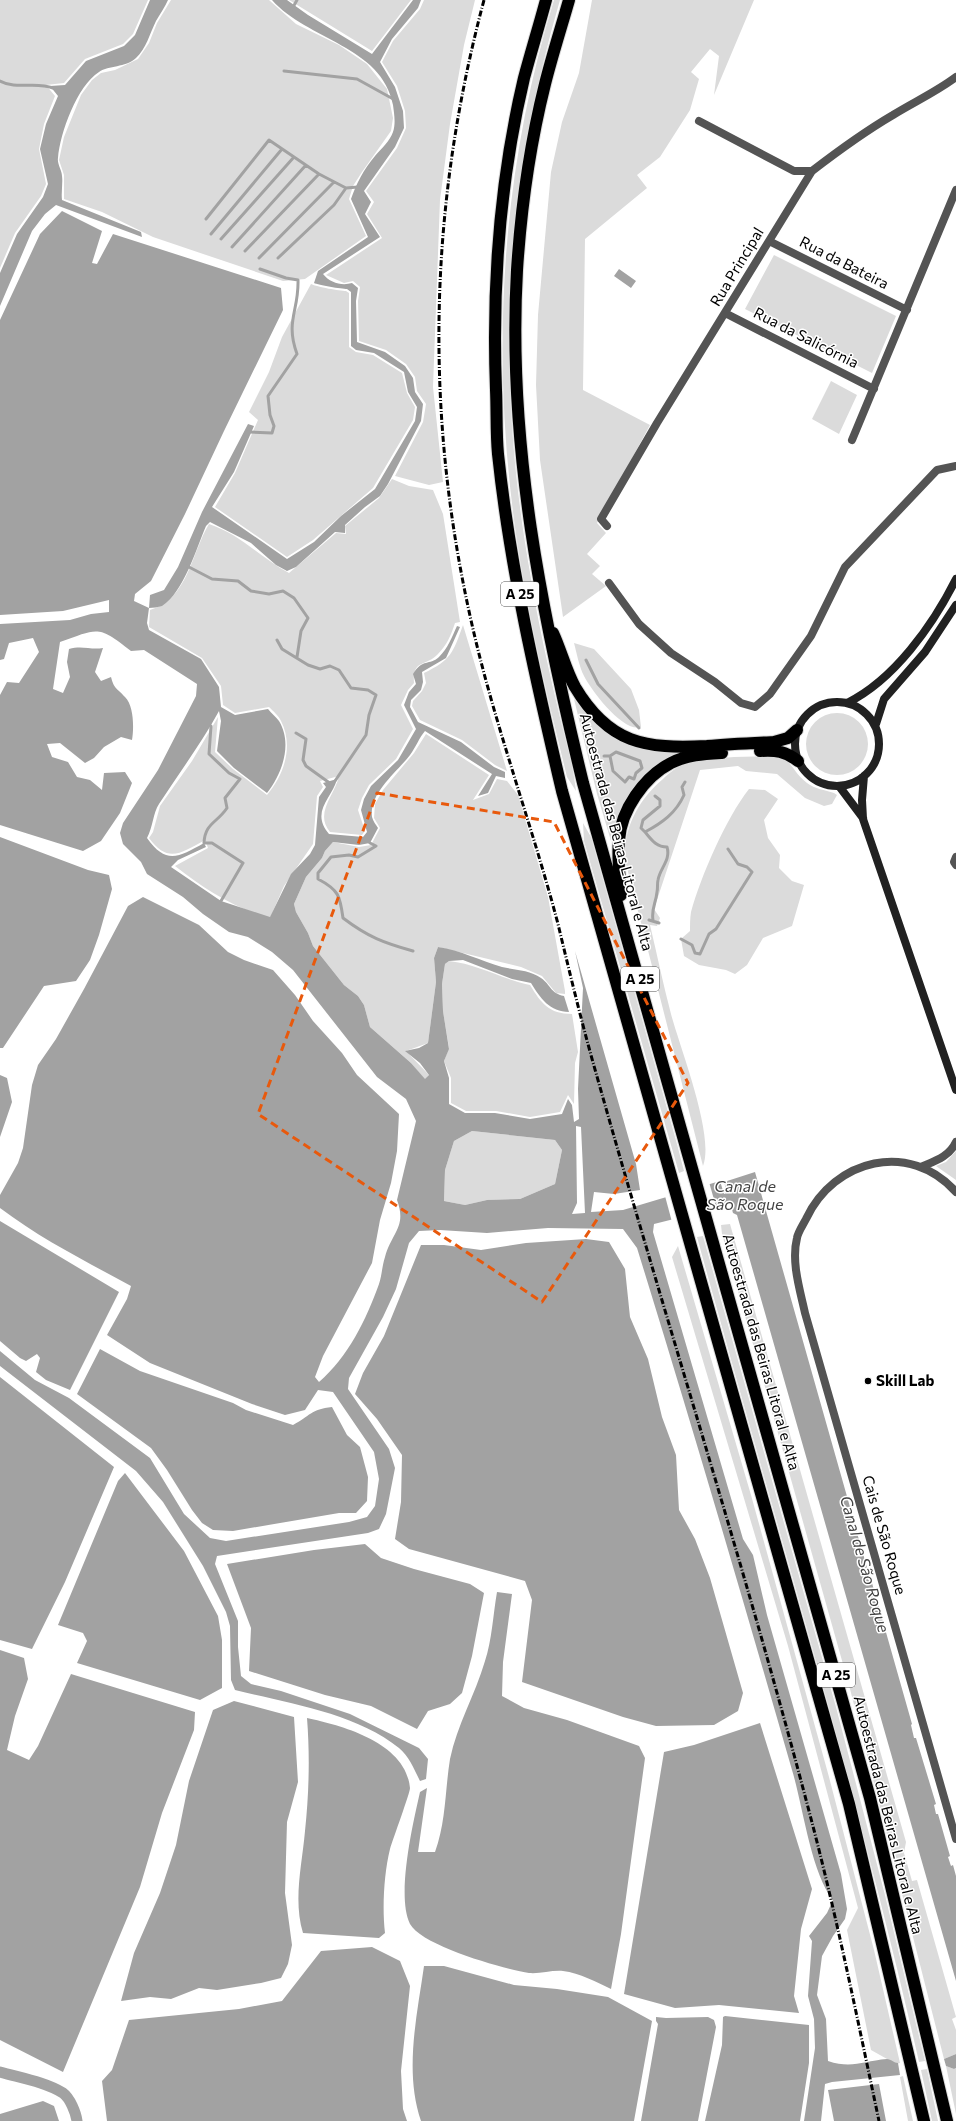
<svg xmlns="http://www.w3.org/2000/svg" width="956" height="2121" viewBox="0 0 956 2121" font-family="Commissioner,sans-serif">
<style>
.green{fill:#dbdbdb}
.water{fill:#a2a2a2;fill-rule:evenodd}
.pier{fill:#fff}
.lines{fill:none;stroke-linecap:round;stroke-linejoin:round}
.stream{stroke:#a2a2a2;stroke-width:3}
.canal{stroke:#a2a2a2;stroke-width:11}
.highway-casing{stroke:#dbdbdb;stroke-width:14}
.street{stroke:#545454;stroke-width:8}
.secondary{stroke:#212121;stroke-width:8}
.highway{stroke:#000;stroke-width:12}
.rail{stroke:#000;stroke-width:3;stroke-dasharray:6 2 1 2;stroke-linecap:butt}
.marked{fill:none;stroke:#e8590c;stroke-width:3;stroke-dasharray:8 5;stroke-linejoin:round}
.poi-dot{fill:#000;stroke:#fff;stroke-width:1.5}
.labels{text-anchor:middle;stroke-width:3;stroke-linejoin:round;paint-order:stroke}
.shield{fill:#fff;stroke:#4c4c4c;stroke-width:1}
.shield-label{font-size:14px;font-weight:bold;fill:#000}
.street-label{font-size:15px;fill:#000;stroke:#fff}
.poi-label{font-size:15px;font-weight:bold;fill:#000;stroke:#fff;text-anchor:start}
.water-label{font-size:16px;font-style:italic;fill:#434343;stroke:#fff}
</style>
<rect width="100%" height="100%" fill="#fff"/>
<path class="green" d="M0,0H148L133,34L123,44L85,59L64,83L46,85L55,96L44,124L39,149L46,184L41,196L15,233L0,268Z
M171,0H269L296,24L339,45L367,64L387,89L393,118L391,131L362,172L353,186L349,199L366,236L305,279L283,281L153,237L102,212L64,199V175L59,160L64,137L81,95L92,80L101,73L115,70L138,59L149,43L157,23Z
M289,0H411L372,51Z
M424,0H475L464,45L450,124L440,200L433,387L443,482L429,485L395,476L423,422L426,404L417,391L415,377L406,364L386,350L359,341L358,301L360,287L353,281L344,283L326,275L382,238L367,214L374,202L366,191L397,148L406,128L405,111L397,86L382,62L393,41L420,9Z
M554,0H560C503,195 495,378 531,578C538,622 548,666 558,709C564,736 573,763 576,791L567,777C548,699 529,621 517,541C490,360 500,175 554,0Z
M592,0H754L714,95L719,56L710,49L691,72L699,79L690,110L660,157L637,175L647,188L585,239L583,390L650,425L597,523L606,533L587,554L600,566L592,574L606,586L563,617L540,460L536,385L538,315L551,172L562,122L579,73Z
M774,255L896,316L872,373L745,309Z
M311,284C317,287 340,291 346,291L349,293V347L356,352L373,355L402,373L407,393L415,407L413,420L373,488L313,540L287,557L215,507L235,473L258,420L249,412L269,372L282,337Z
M831,381L857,395L839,434L812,419Z
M392,479L409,486L433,490L443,514L460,622L455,623C451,635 447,645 438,654C426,667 412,659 414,683L408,690L401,705L413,729L396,759L369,785L362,798L358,810L365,831L362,835L330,832C314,813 335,795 339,776L320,781L323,787L317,796L313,844L284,886L270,918C234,908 204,889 175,866L208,848L205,840C181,853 168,864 149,838L153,832L160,806L192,761L218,717L215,752L233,769L267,795C284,775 294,746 281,721C279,716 273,711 269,707L235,713L223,705L221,686L202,658L149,627L150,610C188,599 191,554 209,524C240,534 261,558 289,573L336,533L346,534L345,526L379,498Z
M463,625L507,771L495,765L462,740L420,720L412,706L413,701L422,691L426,683L424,673C451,660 453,653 463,625Z
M574,643L594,649L631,689L639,710L641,727C623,733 591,690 584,676C579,666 577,654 574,643Z
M574,699L583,709L643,749L672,753L685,752L617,819L611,841L597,794Z
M806 744a31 31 0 1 1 62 0a31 31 0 1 1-62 0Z
M426,734L489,775L473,800L489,794L497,779L507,781L518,795L548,897L565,991V994L556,993L542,976L521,967L438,947L434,958L436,982L428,1043L406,1051L429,1075L425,1080L411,1063L370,1027L364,1005L358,996L344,985L313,946L308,933L296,912L294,904L306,877L322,858L325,851L333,842L359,847L371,845L380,828L374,818L375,804L383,790L414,753Z
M768,756C795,758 789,769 807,783C815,789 825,790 834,793L837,795L832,804L824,806L805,798L777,774L746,771L738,766L700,770L654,909L660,918L657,926L650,925C657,954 663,984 671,1014C680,1048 715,1136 703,1166L626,864C621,831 638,800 663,779C668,774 676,767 683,765C710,756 739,757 768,756Z
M749,789L765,790L778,799L764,820L768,838L780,855L779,868L792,881L804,885L792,926L763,938L747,965L735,974L726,970L699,965L684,956L681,939L690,931C690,925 690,918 691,912C701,876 726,818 749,789Z
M583,823L591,837L677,1144L684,1171L679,1173L584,841Z
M449,961C477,964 502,979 530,985C541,1003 549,1014 572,1014L578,1052L575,1063L574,1104L568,1095L560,1112L530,1117L496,1111H466L451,1103V1078L444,1061L449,1048L443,1011L442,984L445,964Z
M472,1131L555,1140L562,1150L555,1184L520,1199L487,1200L465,1205L444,1201L445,1170L454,1141Z
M956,1151V1180L936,1166L946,1162Z
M730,1224L906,1842L904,1853L912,1881L917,1880L956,2017L952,2019L956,2030V2054L944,2059L850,1689L722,1234L721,1225Z
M703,1236L836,1707L885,1895L925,2061L919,2062C856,1784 772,1512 697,1237Z
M678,1246L751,1495L829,1777L874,1950L900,2063L896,2064L871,2050L847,1930L858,1908L788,1646L672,1257Z
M946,2066L954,2069L956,2068V2114Z
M927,2069L938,2121H932L921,2070Z
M903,2076L913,2121H908L900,2077Z"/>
<path class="water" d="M150,0H168C165,7 160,14 156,21C150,33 146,49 136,58C125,68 109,65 99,72C77,86 60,133 58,158C57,164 62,170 62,176C63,184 61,192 62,200L141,232L142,237L56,205L45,214L32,231L0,306V273L17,234L43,197L48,184L40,149L46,124L58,96L50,86L65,85L86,61L124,46L135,35Z
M272,0H287L308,15L372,54L413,0H421L418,8L392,39L380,62L395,87L403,111L404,128L395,147L364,191L371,202L365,214L380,237L323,274C330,283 342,286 352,283L358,288L356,301L357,342L385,352L405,366L413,378L415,392L423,404L421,421L388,484L380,496L365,507L345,525V533L335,532L296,567L287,571L276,565L251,543L210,522L206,526C196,549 184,592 162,606C158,607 153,608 149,608L147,623L149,630L201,659L219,687L221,707L235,715L268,709C271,713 276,717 279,721C293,744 282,774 267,793L234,768L217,751L221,721L219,711C201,744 179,773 159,804C153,813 153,827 147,838C166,865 179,857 204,843L206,847L178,860L171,867L221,901L270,917L291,874L310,854L315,845L319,797L326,787L323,783L337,779C332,799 310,811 329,834L363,837L367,832L361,810L364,799L371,786L398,760L416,729L404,705L409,692L416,684L413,674C423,658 429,666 439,657C448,648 452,637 457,626L460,627L446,658L422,672L423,682L421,690L411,700L410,707L418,722L461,742L494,767L505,772V778L496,776L488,793L478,796L492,774L425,731C419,738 416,747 410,755C397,772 369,793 372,817C373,821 376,825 378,828L370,843L359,845L333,842L325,851L322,858L306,877L294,904L296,912L308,933L313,946L344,985L358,996L364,1005L370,1027L411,1063L425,1079L429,1075L420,1063L405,1051L419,1048L428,1043L436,982L434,958L438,947C460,950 481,961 502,967C515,970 530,970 541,978C551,985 550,993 564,996L569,1012C550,1012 540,998 531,983L512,979L463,960L449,961L445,964L442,984L443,1011L449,1049L444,1061L449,1078V1104L465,1113H495L530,1119L562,1114L568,1099L572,1105L574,1122L579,1119L578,1089L583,988L575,951L636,1164L640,1190L614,1194L594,1192L591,1212L623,1210L720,1181L724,1194L727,1193L724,1182L755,1172L850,1507L848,1508L849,1512H851L870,1578L868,1579L870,1583H872L912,1724L911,1725L914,1738H916L936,1804L934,1805L936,1814H938L950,1856L948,1857L951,1866L953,1865L956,1876V1981L737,1215L733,1213L730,1203L725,1204L726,1206L654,1224L653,1232L743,1539L753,1555L767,1615L841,1874L847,1909L845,1919L833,1936L822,1956L817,1995L826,2019L828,2061C852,2069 863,2061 887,2059C891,2059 894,2063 898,2063L900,2075L832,2082L825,2084L821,2121H804L815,2048L814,2019L808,1996L812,1941L809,1936L827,1913L833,1900C811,1873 803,1806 792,1770C742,1596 691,1422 637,1248L623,1229L548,1228L487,1233L440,1230L419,1231L409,1243L396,1289L383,1317L349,1378L348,1389L389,1449L395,1468L386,1514L379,1529L368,1533L217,1556L215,1564L238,1621V1647L241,1676L251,1684L281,1691L350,1714L419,1748L428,1759L426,1779L420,1781C414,1769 409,1756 399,1748C356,1713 287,1703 235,1690L231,1680L230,1626L226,1612L203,1566L163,1502L136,1471L0,1366V1351L35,1380L69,1398L150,1458L184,1514L210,1538L226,1541L349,1522L367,1517L375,1506L379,1479L374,1452L333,1392L318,1390L305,1410L285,1415L252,1404L150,1363L107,1335L127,1299L131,1286C87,1262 41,1239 0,1208V1195L18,1163L23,1148L32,1085L38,1065L56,1039L84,989L128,906L143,897L199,925L228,952L244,960L273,970L295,995L313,1021L342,1053L357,1075L399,1114L397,1151L391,1183L380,1220L372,1263L323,1356L315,1377L319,1382C348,1357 366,1320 379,1284C382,1275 382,1266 385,1257C392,1232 407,1227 397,1200L416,1121L406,1099L377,1077L293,970L272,952L248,937L229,932L203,914L183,897L147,874L141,862L123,844L120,833L123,823L158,770L196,696L197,684L144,650L131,651C98,625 99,628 60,642L53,689L63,693L70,677L67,662L69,649C82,645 90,650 103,648L95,672L101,681L111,677C114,689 117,688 125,697C134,706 134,728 132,740L121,737L104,747L94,758L85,763L60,743L47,744L52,757L68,762L77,777L90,780L102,790L104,773L125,772L132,783L120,813L101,841L83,851L0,825V695L7,682L19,683L39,652L33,638L9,643L4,659L0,660V624L70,620L91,614L109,612V600L63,611L0,615V320L40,234L62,211L102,231L92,263L97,264L113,234L281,288L283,310L224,431L185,514L151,581L135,594L134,601L149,608L150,595L164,590L178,567L202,512L248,424L254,426L234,472L212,507L287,559L314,542L341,516L375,489L415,421L417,407L408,392L404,372L374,353L356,350L351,346V292L347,289C342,289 318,285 314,283L318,271L368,237L351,199C356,184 364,169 375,156C381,149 390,141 393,132C396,123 394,113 393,105C382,46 307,40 272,0ZM576,1126L581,1127L585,1213L572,1214L577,1203ZM472,1131L555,1140L562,1150L555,1184L520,1199L487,1200L465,1205L444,1201L445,1170L454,1141Z
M619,269L636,281L631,288L614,276Z
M0,837L88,870L109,875L112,889L99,935L90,960L76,981L44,986L3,1048H0Z
M0,1075L7,1078L12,1102L0,1137Z
M0,1221L119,1292L70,1390L46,1380L36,1372L40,1358L37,1354L26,1361L20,1358L0,1341Z
M586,1239L609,1242L625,1269L630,1317L648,1359L662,1417L676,1455L679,1510L695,1539L710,1578L743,1693L738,1711L714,1725L656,1726L623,1717L522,1682L532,1600L525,1581L409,1549L395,1539L401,1502L402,1455L377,1419L355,1394L363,1373L384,1336L421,1245H444L481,1250L526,1243Z
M100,1349L140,1371L233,1403L246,1410L293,1425C310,1416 311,1409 332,1407L347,1435L360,1447L368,1477L367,1501L356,1513H339L233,1531L213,1530L202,1523L192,1510L167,1470L151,1448L77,1394Z
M0,1377L114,1467L65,1582L32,1649L0,1640Z
M125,1473L184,1551L218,1616L222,1640V1688L200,1700L77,1663L87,1641L83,1633L58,1625L118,1481Z
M365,1544L381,1558L414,1569L470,1584L484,1593L472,1656L462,1693L450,1704L428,1711L417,1729L371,1706L325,1695L249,1671L251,1628L227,1564L314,1550Z
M497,1592L512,1594L503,1662L502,1696L524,1708L567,1720L639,1746L645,1758L621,1934L611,1989C596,1982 580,1973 563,1971C552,1970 540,1974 529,1973C504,1969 422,1946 410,1924C396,1896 413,1823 420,1792L427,1788L418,1852H435C446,1822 445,1790 450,1759C457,1725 475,1695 485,1661C492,1640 493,1615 497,1592Z
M0,1650L24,1658L28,1679L15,1716L7,1750L29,1760L38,1746L71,1674L195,1712L194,1730L162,1813L140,1887L63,2072L0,2040Z
M234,1701L294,1717L298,1782L287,1822L285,1893L292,1945L288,1964L281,1978L261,1983L217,1990L199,1988L171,1999L150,1997L121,2001L134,1953L160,1893L176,1845L189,1781L213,1710Z
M307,1718C344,1726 406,1743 410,1788C410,1793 393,1839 390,1849C384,1873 382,1908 385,1933L379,1938L303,1933C293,1900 302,1865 305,1831C309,1793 310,1756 307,1718Z
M760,1723L812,1889L801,1929L794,1996L799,2013L719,2005L675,2008L624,1994L664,1752L694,1745Z
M372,1947L400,1961L410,1986L401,2071L403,2109L407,2121H107L102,2081L112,2070L129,2020L239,2009L282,2001L321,1951Z
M424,1966H444L514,1985L557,1989L608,1997L652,2021L634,2121H421C404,2071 417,2016 424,1966Z
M725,2016L809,2025V2063L800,2121H705L722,2045L723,2017Z
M656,2017L666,2018L708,2017L714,2020L716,2027L698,2121H641L658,2024L656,2021Z
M956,2054V2068L954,2069L946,2066L944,2059Z
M879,2084L886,2121H834L828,2090Z
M43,2101L54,2106L59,2121H0V2114Z"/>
<path class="pier" d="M709,1182L717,1210L672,1222L665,1196Z"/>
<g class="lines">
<path class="stream" d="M292,9L297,0
M284,71L357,79L395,100
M0,81C16,90 36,81 53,88
M206,219L269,140L319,174L346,188L358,187
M211,234L282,149
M221,239L294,157
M232,247L306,165
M245,251L319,174
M259,258L334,182
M278,258L334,205L346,188
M249,432L272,433L274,426L270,415L268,396L297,354C285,321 299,311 298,280L286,278L260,269
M187,566L212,579L238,581L251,591L269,594L283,591L294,598L308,618L301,631L297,657
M277,640L282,649L308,665L320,669L330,666L339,670L351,688L368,690L376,695L369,715L366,735L335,781
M586,660L598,684L639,728
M211,726L209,754L229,773L240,779L225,798L227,808C217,823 205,823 204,843H212L243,863L221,901
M296,733L306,739L303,760L306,766L331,784
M604,756H610L616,752L640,761L642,768L636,773L634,779L629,777L625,782L613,771L610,756
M645,832L641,828L643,820L660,806V800L655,796
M370,843L376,846L358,857L349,855L331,857L318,873V879C339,890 340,896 343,918C368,937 384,943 413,951
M649,920L659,923
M653,920C651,909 656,903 657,892C658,888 657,884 658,880C660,868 671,860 667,847C656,847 651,839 645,832C662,823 676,813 684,795L682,787L685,782
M681,939L692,945L695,953L700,954L709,934L716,929L752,872L747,867L738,864L728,849"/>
<path class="canal" d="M0,2072C21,2078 45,2082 63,2093C70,2098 76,2113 77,2121"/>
<g class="highway-casing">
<path id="highway" d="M546,0C539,26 531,52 524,78C500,179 492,286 496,390C497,411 496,433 498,454C510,568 536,680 562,791L849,1804L924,2121
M569,0C561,28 552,56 545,84C530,144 521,208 517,270C507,444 542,615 583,783L870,1798L947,2121
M553,633C561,650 566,671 575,687C609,744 645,749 707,746C729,744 752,743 774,742L788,738L797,730
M760,751C776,750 785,751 798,761
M621,895C620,877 617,858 619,840C621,810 644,777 671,763C686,755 705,754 722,753"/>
</g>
<path class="street" d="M699,121L794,171H812
M769,241L907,310
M725,313L874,389
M852,440L956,190
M607,526L601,519L657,423L812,171C838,151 864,132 893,115C914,102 936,92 956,77
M609,583L639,624L671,653L715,682L741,703L755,707L770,694L811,636L845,567L937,470L956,466
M956,857L954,862L956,865
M921,1167C935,1161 949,1157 956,1142
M956,1192C910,1140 834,1159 806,1219C803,1225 798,1232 797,1238C791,1262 800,1290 805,1313L956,1839"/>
<path class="secondary" d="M795 744a42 42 0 1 1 84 0a42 42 0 1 1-84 0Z
M847,703C894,680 933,625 956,579
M876,724L884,699L925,652L956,605
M864,776L862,800L863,819L956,1090
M839,786L863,818"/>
<use href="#highway" class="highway"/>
<path class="rail" d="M484,0C428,210 424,417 473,629C496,729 532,825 558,924C570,974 582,1024 596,1073C665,1319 744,1563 809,1811C836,1913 857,2017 879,2121"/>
</g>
<path class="marked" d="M377,793L554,822L688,1083L542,1302L258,1114Z"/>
<circle class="poi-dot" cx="868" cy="1381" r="4"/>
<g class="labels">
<g class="shield">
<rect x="501" y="582" width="38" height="24" rx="3"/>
<rect x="621" y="967" width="38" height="24" rx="3"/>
<rect x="817" y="1663" width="38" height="24" rx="3"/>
</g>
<g class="shield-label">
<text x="520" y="599">A 25</text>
<text x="640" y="984">A 25</text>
<text x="836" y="1680">A 25</text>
</g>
<g class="street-label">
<text transform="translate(844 263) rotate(27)" y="5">Rua da Bateira</text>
<text transform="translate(737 267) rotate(-59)" y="5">Rua Principal</text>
<text transform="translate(806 338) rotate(27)" y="5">Rua da Salicórnia</text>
<text transform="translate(616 832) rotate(75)" y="5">Autoestrada das Beiras Litoral e Alta</text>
<text transform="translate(761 1352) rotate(74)" y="5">Autoestrada das Beiras Litoral e Alta</text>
<text transform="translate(884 1535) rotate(74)" y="5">Cais de São Roque</text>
<text transform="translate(888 1815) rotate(76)" y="5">Autoestrada das Beiras Litoral e Alta</text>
</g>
<g class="poi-label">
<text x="876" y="1386">Skill Lab</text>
</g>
<g class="water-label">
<text x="745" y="1192">Canal de<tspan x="745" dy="18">São Roque</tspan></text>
<text transform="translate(865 1564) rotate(74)" y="6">Canal de São Roque</text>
</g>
</g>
</svg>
